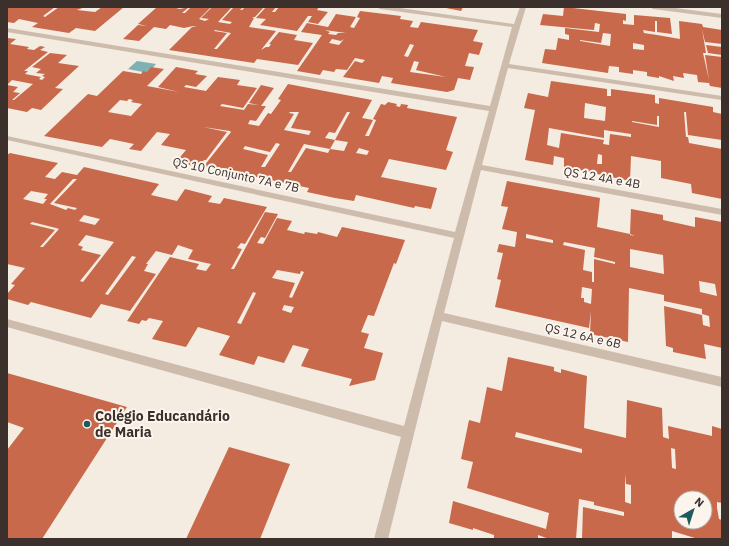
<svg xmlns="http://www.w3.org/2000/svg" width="729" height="546" viewBox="0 0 729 546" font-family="'IBM Plex Sans',sans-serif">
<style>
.water{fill:#7fb0b2}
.building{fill:#c8694b;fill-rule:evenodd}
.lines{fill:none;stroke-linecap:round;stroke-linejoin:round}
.minor{fill:#cdbbac;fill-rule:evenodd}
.poi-dot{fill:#1f5a5e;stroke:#fbf5ee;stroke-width:1.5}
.labels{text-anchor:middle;stroke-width:4;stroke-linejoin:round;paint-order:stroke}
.street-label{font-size:12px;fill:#3b302b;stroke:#fbf5ee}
.near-poi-label{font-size:14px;font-weight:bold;fill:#3b302b;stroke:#fbf5ee;text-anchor:start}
</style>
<rect width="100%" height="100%" fill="#f4ebe1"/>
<path class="water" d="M137,61L156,64L148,73L128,69Z"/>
<path class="building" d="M7,7H55L43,16L45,17L59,7H85L77,10L95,12L102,7H124L95,31L76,28L69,33L32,27L38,23L19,19L14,23L7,22Z
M157,7H177L176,8L180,9L189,7L182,13H185L191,7H211L199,19L205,21L209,19L201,18L212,7H243L240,10H242L245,7H264L255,17H252L254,18L249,27L276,31L261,50L266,47H269L271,44H269L279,32L297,35L294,40L313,43L298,65L257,59L254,63L169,50L192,27L197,26H193L184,28L170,25L166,29L154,27L139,41L123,39L138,25L147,26L138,24ZM231,8H233L222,20L232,22L230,24L218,22ZM215,30L231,33L217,49H214L227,33L214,31Z
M266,7H276L272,12H275L279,7H319L317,10L328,12L318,24L308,22L312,16H308L297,31L260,25L266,19L256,18Z
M441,7H463L461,11Z
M564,7L626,14V21L623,20V24L634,25V15L670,18L672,34L657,32V21H655V32L643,30L644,33L657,35L680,39L679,21L702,24L703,27L722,30V44L705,42L702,29L706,53H703L709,80L705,55L722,57V88L710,86L709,83L698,82L697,75L683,73L684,78L673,76L674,81L659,76V78L647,76V72L633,70V74L619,72V67L609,66L608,73L542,63L545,49L556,50L558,38L569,40V35L565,34V28L599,32L600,24L595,23L594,30L540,25L543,14L563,16ZM603,33L611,34L610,46L580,41V40L601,43ZM633,43L644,45V50L633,49Z
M360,11L401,16L400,19L413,21L410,27L418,28L421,22L478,30L473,41L483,43L479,55L469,53L465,66L474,67L470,80L458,78L454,90L447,92L391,83L393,78L382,76L379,83L343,77L355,61L362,63L365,60L355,58L347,70L336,69L334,72L323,70L320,75L297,71L322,35L301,32L307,23L328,27L336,14L356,17L350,27L354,28L360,18L357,17ZM325,30L346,33H338L336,35L328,34L330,32ZM332,39L341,41L344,39L339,45L329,43ZM410,44L414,45L408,57L404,56ZM414,61L419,62L416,70L446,77L410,72Z
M7,38L16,39L10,44L29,47L27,49L34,50L40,46L45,47L40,50L48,52L24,71H28L25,74L41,77L39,79L42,80L45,77L42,76L45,74L36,73L41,69L32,67L50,53L67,55L58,63L79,66L55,88L63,89L41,110L32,108L27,112L7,108V85L18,87L13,92L20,93L12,100H14L33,84L12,80L7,85Z
M706,45L722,47V55L708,53Z
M151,67L164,69L147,86L179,92L158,87L176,67L198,71L195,74L207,76L196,87L186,85L184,87L206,91L218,77L240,80L237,85L257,88L243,108L222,104L220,106L244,110L248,104L259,105L249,103L261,85L274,88L261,106H266L256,121L250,120L248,124L259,126L268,113L271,114L281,100L278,99L288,84L372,100L362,118L373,120L365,136H369L376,120L373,119L381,104L385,105L388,102L397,104L396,106L400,107L401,104L408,105L407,108L457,117L446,150L453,152L446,170L389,159L381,177L437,188L431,209L415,206L414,208L356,195L354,201L335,198L307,192L309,188L204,166L231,132L230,131L203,127L227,132L206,160H204L199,167L176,162L186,150L161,145L170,134L157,132L141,151L129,149L134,144L110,139L102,147L44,136L88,94L97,96L123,71L141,74L143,71L147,72ZM129,99L133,100L131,102L142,104L131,116L108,112L120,100L127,101ZM290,112H299L291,128L311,131L309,135L284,130L294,114L289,113ZM347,112H350L335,140L325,138L329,132L335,133ZM335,140L348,142L344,151L330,149ZM276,143L280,144L265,167H261L268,155L243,149L245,146L270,152ZM304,144L330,149L328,153L306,148L291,172H288ZM359,148L369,151L367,155L356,153Z
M551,81L607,89V96H611V89L655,95V103L659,104V98L713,107V112L722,114V140L688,135L686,112H684L686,137H688L689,143L722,149V199L692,193L691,184L661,178V161L631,156L630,181L564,167V158L554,156L553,165L525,160L535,110L524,108L528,93L548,97ZM585,103L606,107L605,121L584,118ZM657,116H659V127L632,122V121L657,125ZM549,128L604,138V130L631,134V137L610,134L609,145L603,144L604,140L561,133L559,148L547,145ZM598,154L602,155V164H597Z
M10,153L58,163L45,177L55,179L62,172L77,175L84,167L159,184L151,195L177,201L185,189L212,196L208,202L220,204L224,198L267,207L245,244L241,243L237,248L242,249L231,269H234L265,212L278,214L265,238L261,237L257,243L263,244L277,218L292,221L287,230L304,234L305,232L317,234L318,232L337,237L342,227L405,240L396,264L394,263L374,316L368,315L361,332L369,334L364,348L383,353L375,380L349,386L352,379L301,366L309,349L293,345L284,363L258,356L254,365L219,355L230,336L198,327L186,347L152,339L163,321L149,318L146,321L142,320L139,324L127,321L170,257L199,264L196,269L206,271L211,264L188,259L193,250L178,245L172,255L156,251L146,264H148L144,271L156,274L130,311L101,304L91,318L31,302L28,305L7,299V294L15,285L11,284L25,268L7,264V155ZM73,179H77L54,203L77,208L75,210L68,208L66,210L50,204ZM31,191L48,194L44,199H47L43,204L23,199ZM84,215L100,219L95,225L79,221ZM32,222L56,228L59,229L43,247H40L55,230L30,224ZM86,235L114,242L83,282L80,281L101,255L81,250L83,247L78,245ZM132,256L136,257L108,295L105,294ZM277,270L300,274L301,271L304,272L292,298L289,297L295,283L272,278ZM253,292L256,293L241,324L237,323ZM284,305L294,307L291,313L282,310Z
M507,181L600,198L597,227L630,234V235L635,236L630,234L631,209L663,215V220L695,227V217L722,222V348L704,344L706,359L673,352V348L666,346L664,306L702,315L703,325L710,327L709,316L702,314V309L664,301V295L629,288L628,342L590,334L591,311L589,328L495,307L501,280L497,279L503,253L497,252L499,244L515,247L517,232L502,229L508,207L501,206ZM526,234L553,240V243L526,238ZM564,242L595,248L594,257L615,262V264L594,259V282H592V272L583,270L585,250L563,245ZM630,249L663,255L664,274L630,267ZM699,281L715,284L717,296L700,292ZM582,287L592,289L591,304L584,302V298H581Z
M508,357L554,367V371L561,373V369L587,376L584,428L626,438L627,400L662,408L663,437L669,439L668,426L712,436V426L722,429V503L717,502V508L719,519L722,520V539H698L672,531V539H582L583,507L624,516V512L594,505V502L579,499L576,539H549L538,535V539H494V535L473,528V530L449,523L453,501L546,529L549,513L467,488L473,462L461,459L469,420L480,423L487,387L502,391ZM516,432L582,449V453L515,437ZM671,448L675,449L676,469L672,468ZM625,474L626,484L631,485V504L625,502ZM681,498H705V522H681Z
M7,373L127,407L42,539H7V450L24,428L7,422Z
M229,447L290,464L260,539H186Z"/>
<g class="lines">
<path class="minor" d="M377,7H393L514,24L520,7H526L509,64L722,96V100L508,68L482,165L722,209V215L481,170L444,313L722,377V387L442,321L388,539H374L401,437L7,327V319L404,426L454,238L7,140V136L455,232L489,111L7,32V28L490,106L512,27L380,9Z
M650,7H667L722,14V18L653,9Z"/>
</g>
<circle class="poi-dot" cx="87" cy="424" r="4"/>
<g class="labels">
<g class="street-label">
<text transform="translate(236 175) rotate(12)" y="4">QS 10 Conjunto 7A e 7B</text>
<text transform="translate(602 178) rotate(10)" y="4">QS 12 4A e 4B</text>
<text transform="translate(583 336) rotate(13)" y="4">QS 12 6A e 6B</text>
</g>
<g class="near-poi-label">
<text x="95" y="421">Colégio Educandário<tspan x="95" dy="16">de Maria</tspan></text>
</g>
</g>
<rect width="729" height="546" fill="none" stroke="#3b302b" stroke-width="16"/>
<g transform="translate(693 510) rotate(39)"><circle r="19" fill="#fbf5ee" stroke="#aea6a0"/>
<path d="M0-3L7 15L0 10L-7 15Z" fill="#1f5a5e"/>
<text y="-6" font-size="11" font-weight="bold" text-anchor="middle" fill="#3b302b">N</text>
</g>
</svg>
